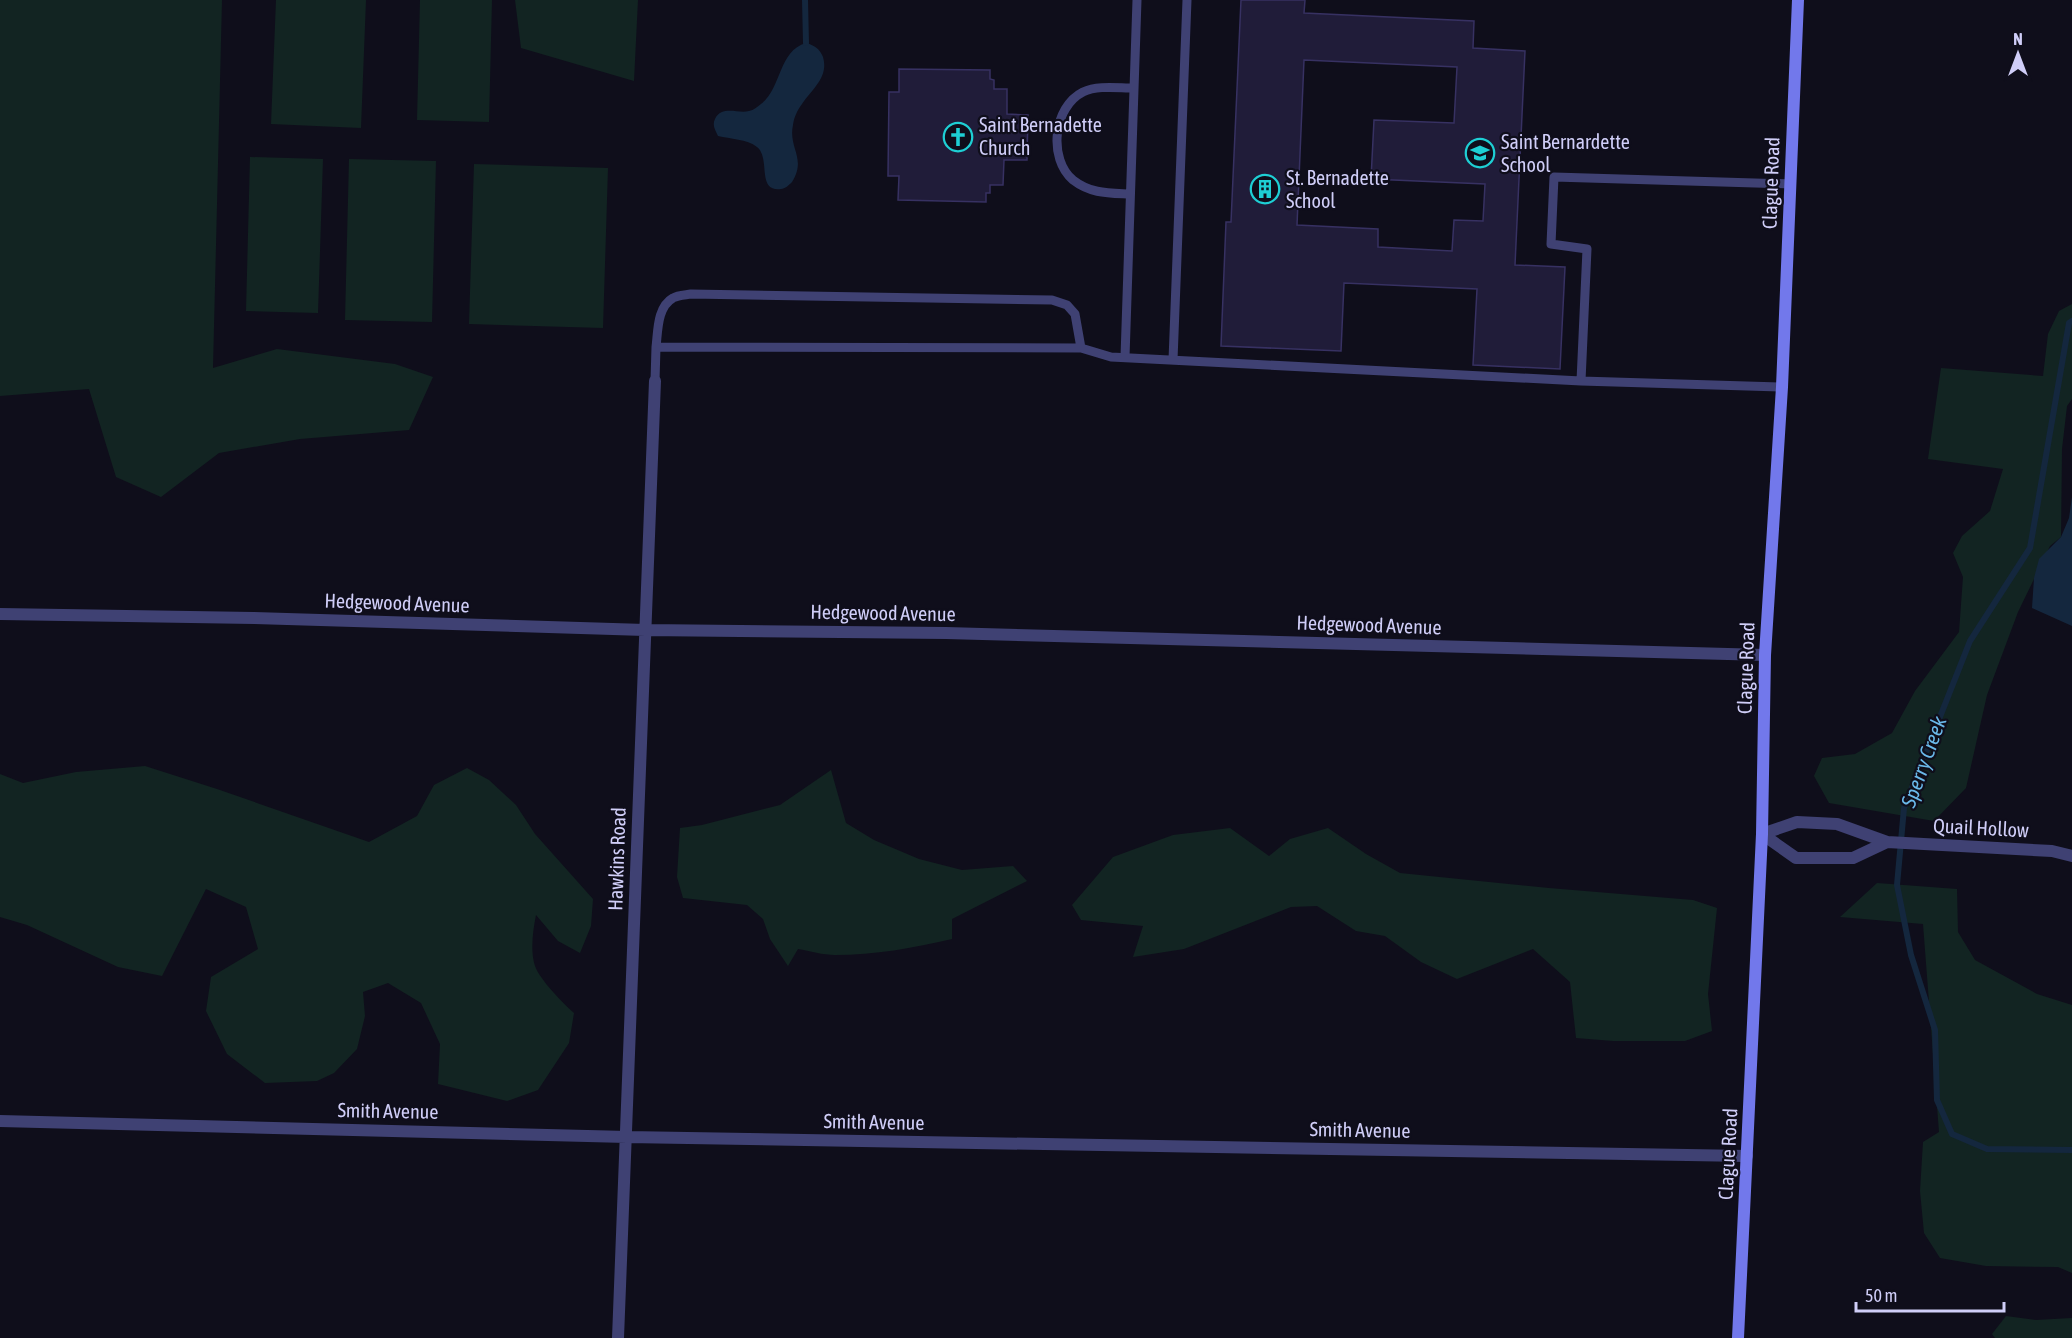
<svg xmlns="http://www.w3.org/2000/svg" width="2072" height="1338" viewBox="0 0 2072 1338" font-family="'Asap Condensed',sans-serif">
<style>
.green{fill:#122422}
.water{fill:#14273e}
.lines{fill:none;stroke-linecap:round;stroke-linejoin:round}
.stream{stroke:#14273e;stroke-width:6}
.building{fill:#201c39;stroke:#373162;stroke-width:1.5;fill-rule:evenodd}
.service{stroke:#3f4173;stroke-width:9}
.minor{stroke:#3f4173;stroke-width:12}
.secondary{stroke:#7278eb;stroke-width:12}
.labels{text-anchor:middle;stroke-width:4.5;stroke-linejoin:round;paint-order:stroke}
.poi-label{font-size:20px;fill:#d0cef8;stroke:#0f0e1b;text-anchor:start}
.street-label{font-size:20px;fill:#d0cef8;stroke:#0f0e1b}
.water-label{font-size:21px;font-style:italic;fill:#6ab8ea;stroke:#0f0e1b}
</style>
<rect width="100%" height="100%" fill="#0f0e1b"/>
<path class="green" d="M0,0H222L213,368L277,349L395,364L433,377L409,430L300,439L219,453L161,497L116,477L89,389L0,396Z
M276,0H366L361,128L271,124Z
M420,0H492L489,122L417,120Z
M515,0H638L634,81L521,48Z
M250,157L323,159L318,313L246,311Z
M349,159L436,161L432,322L345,320Z
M474,164L608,168L603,328L469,324Z
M2072,304V399L2067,406L2062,449L2061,537L2050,546L2018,612L1987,695L1966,788L1934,821L1829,803L1814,776L1822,758L1855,754L1892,733L1915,691L1959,632L1963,577L1953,553L1962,536L1990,511L2003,469L1928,459L1941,368L2043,376L2048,334L2059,311Z
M145,766L217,789L369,842L417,816L434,785L467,768L489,780L516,805L535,834L593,899L591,926L580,953L558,941L536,915C533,930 530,951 535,966C540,980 563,1003 574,1013L569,1043L538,1090L507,1101L438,1084L440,1044L421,1003L388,983L363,992L365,1016L357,1049L334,1073L317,1081L265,1083L227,1054L206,1011L211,977L258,949L246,907L206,889L162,976L118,967L27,925L0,917V774L23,783L76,772Z
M831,770L846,823L874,840L919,859L962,870L1013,866L1027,881L952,919V939C913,948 875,955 835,955C823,955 810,951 798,949L788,966L770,939L763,919L747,905L683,898L677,877L680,828L702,825L780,805Z
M1230,828L1269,856L1290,839L1328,828L1366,854L1400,873L1549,888L1693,900L1717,908L1708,994L1712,1031L1685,1041H1613L1576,1038L1570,982L1533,949L1457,979L1421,962L1385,936L1356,931L1317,906L1291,907L1184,949L1133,957L1143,926L1081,920L1072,905L1113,857L1173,835Z
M1877,883L1957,889L1958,932L1975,960L2037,994L2072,1005V1273L2058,1267L1986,1266L1940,1258L1924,1233L1920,1191L1923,1142L1939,1132L1923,924L1840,917Z
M2006,1316L2036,1320L2072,1318V1338H1995L1992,1334Z"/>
<path class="water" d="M806,43C814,45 820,49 823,57C829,77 812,89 802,104C797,111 794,117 793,125C788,148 807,158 792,182C789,185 785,189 781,189C756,192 771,158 757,147C747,139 730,139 718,136C715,130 712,125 715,119C722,105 738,114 749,111C754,110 757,107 761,104C782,88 778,51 806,43Z
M2072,497V626L2032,608L2034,578L2039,559L2061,537L2069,518Z"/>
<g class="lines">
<path class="stream" d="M805,0L806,43
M2072,321L2069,323L2030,548L1970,641L1904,808L1897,885L1911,955L1935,1030L1937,1100L1952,1134L1987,1149L2072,1150"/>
</g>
<path class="building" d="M1241,0H1305L1304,13L1474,21L1473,48L1525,51L1515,265L1565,267L1560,369L1473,365L1477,289L1344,283L1341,351L1221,346L1226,222H1231ZM1304,60L1457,67L1454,123L1374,120L1371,179L1485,184L1483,221L1454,220L1452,251L1378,247V229L1297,225Z
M899,69L990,70V79L994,80V89H1007V114L1028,115L1027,160H1004L1003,185H990V193H986V202L898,200L899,176H888L889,92H899Z"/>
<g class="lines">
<path class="service" d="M1130,194C1109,193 1091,194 1073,180C1048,159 1053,107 1083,92C1098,85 1117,88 1134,88
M656,347C658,331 657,307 673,298C678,295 686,295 691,294L1052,300L1067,305L1075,314L1081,348
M1125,357L1137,0
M1173,360L1187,0
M655,381L656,347L1081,348L1111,357L1581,381L1782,387
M1581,381L1587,249L1551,244L1554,177L1791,184"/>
<path class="minor" d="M0,614L254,618L645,630L946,633L1765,655
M1762,834L1797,822L1837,824L1887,842L2052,851L2072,856
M1762,834L1796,858H1853L1887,842
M0,1121L627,1137L1747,1156
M618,1338L655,381"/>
<path class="secondary" d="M1738,1338L1762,834L1765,655L1782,387L1798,0"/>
</g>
<defs>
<g id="church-ring" transform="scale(1.5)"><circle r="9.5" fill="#0f0e1b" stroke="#1ecfd4" stroke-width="1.5"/><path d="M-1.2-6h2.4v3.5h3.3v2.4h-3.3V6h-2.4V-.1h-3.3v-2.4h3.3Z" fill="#1ecfd4"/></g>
<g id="school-ring" transform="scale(1.5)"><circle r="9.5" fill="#0f0e1b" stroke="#1ecfd4" stroke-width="1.5"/><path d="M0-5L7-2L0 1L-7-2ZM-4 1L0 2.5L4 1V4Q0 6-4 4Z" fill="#1ecfd4"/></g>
<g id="building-ring" transform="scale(1.5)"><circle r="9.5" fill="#0f0e1b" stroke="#1ecfd4" stroke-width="1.5"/><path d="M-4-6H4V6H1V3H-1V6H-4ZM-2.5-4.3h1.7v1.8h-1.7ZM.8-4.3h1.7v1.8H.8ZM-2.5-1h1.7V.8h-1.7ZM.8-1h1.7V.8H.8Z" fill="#1ecfd4"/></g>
</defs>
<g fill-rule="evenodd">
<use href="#church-ring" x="958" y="137"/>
<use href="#school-ring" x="1480" y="153"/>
<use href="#building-ring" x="1265" y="189"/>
</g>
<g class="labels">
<g class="poi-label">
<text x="979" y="132">Saint Bernadette<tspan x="979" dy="23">Church</tspan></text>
<text x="1501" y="149">Saint Bernardette<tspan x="1501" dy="23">School</tspan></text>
<text x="1286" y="185">St. Bernadette<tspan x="1286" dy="23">School</tspan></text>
</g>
<g class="street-label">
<text transform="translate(1771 183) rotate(-88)" y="7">Clague Road</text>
<text transform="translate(397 603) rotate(2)" y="7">Hedgewood Avenue</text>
<text transform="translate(883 613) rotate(1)" y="7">Hedgewood Avenue</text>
<text transform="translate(1369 625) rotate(2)" y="7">Hedgewood Avenue</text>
<text transform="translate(1746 668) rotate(-88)" y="7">Clague Road</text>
<text transform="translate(1981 828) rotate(3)" y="7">Quail Hollow</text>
<text transform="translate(617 859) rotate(-88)" y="7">Hawkins Road</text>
<text transform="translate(388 1111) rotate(1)" y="7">Smith Avenue</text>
<text transform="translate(874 1122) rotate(1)" y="7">Smith Avenue</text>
<text transform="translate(1360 1130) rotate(1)" y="7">Smith Avenue</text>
<text transform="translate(1728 1154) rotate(-87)" y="7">Clague Road</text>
</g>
<g class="water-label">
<text transform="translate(1924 762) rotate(-70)" y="7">Sperry Creek</text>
</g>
</g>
<g transform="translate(2018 54)" stroke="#0f0e1b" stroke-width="4.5" paint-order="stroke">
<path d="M0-4.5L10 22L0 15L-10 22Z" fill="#d0cef8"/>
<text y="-9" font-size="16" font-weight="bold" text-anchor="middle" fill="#d0cef8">N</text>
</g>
<path d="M1856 1302v9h148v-9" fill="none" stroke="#d0cef8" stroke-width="3"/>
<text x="1865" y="1302" font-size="18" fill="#d0cef8" stroke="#0f0e1b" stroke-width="4.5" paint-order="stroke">50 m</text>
</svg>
